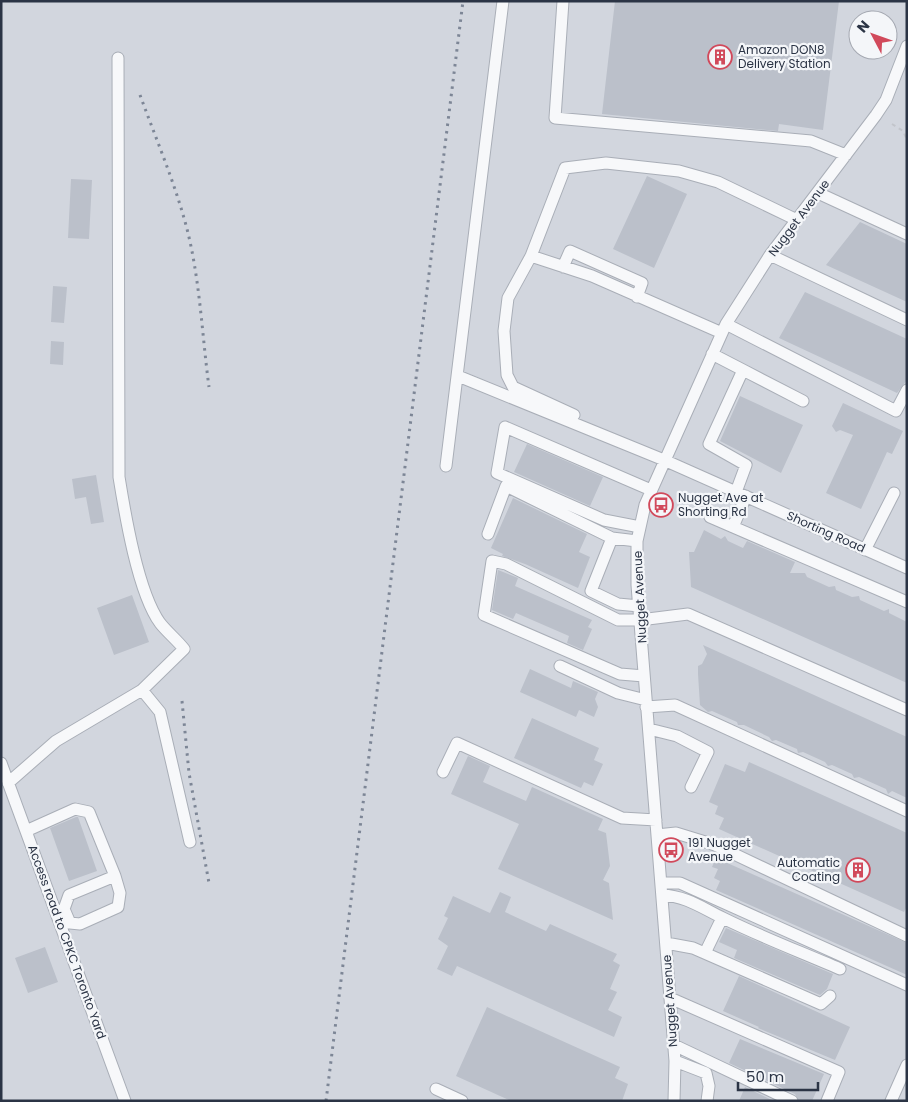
<svg xmlns="http://www.w3.org/2000/svg" width="908" height="1102" viewBox="0 0 908 1102" font-family="Poppins,sans-serif">
<style>
.built{fill:#d2d6de;fill-rule:evenodd}
.building{fill:#bbc0ca}
.lines{fill:none;stroke-linecap:round;stroke-linejoin:round}
.minor-casing{stroke:#a9aeb7;stroke-width:13}
.path{stroke:#c2c5cb;stroke-width:2;stroke-dasharray:4 4;stroke-linecap:butt}
.minor{stroke:#f7f8fa;stroke-width:11}
.rail{stroke:#7d8696;stroke-width:3;stroke-dasharray:2.5 5;stroke-linecap:butt}
.labels{text-anchor:middle;stroke-width:4.5;stroke-linejoin:round;paint-order:stroke}
.poi-label{font-size:12px;fill:#2b3445;stroke:#f4f6f9;text-anchor:start}
.street-label{font-size:12px;fill:#2b3445;stroke:#f4f6f9}
</style>
<rect width="100%" height="100%" fill="#e4e7ec"/>
<path class="built" d="M1,1H907V1101H1ZM858,20H888V50H858Z"/>
<path class="building" d="M615,1H839L823,130L779,124L778,131L602,114Z
M647,176L687,194L654,268L613,249Z
M71,179L92,180L89,239L68,238Z
M860,222L907,244V302L826,265Z
M53,286L67,287L64,323L51,322Z
M805,292L907,339V380L897,393L779,338Z
M51,341L64,342L63,365L50,364Z
M740,396L803,425L781,473L720,441Z
M843,403L903,431L892,454L887,452L861,509L826,493L853,435L840,430L836,432L832,426Z
M527,444L603,477L590,506L514,472Z
M96,475L104,522L91,524L86,497L75,499L72,479Z
M513,498L587,534L579,552L590,557L578,588L525,564L502,556L503,554L491,548Z
M704,530L721,539L725,536L728,541L743,548L747,541L795,562L790,573H805L807,577L829,587L835,586L836,590L852,597L859,596L860,600L884,611L889,609V613L907,622V683L691,587L689,552H694Z
M498,570L518,578L515,586L592,620L588,627L592,629L583,650L567,643L569,636L516,613L513,619L492,610Z
M132,595L149,642L114,655L97,608Z
M703,645L907,737V798L892,791L888,794L886,789L859,777L854,778L852,774L832,765L828,766L825,762L803,752L798,753L797,749L776,740L772,741L769,737L744,725H738L737,722L712,711L708,712L700,705L698,674V666L702,664L707,654Z
M530,669L571,688L573,681L598,692L595,699L598,707L594,717L579,710L576,717L520,692Z
M532,718L599,748L594,760L603,764L593,786L584,782L581,788L514,758Z
M468,756L490,766L483,782L526,801L532,787L603,819L598,830L606,833L610,866L603,880L609,883L613,920L498,869L519,824L451,794Z
M749,762L907,833V906L904,912L719,829L724,818L715,814L718,806L709,802L725,764L745,772Z
M76,817H78L97,871L69,881L50,828Z
M716,858L907,943V975L716,890L720,881L714,878L718,869L712,867Z
M500,892L511,897L505,912L546,931L550,924L617,954L613,961L620,965L610,989L617,992L608,1010L622,1017L614,1037L457,966L452,976L437,969L448,946L438,939L448,918L444,916L453,896L490,913Z
M726,928L833,974L827,989L820,995L734,958L737,950L719,942Z
M45,947L58,982L28,993L15,958Z
M739,976L850,1027L835,1060L758,1028L759,1027L723,1011Z
M487,1007L620,1067L615,1078L628,1084L622,1101H511L456,1076Z
M740,1039L824,1074L812,1101H799L795,1094L729,1063Z
M745,1087L774,1101H739Z"/>
<g class="lines">
<g class="minor-casing">
<path id="minor" d="M563,1L555,118L811,141L846,155
M818,193L907,234
M770,255L907,320
M531,256L508,298L504,331L507,375L513,387L574,415
M563,267L570,251L642,283L637,297
M726,324L896,411L907,390
M722,333L592,276L531,256L565,168L606,163L679,171L718,182L797,220
M712,354L743,370L709,444L746,465L736,492
M743,370L803,401
M458,376L664,460L907,568
M446,466L503,1
M710,517L907,602
M640,527L604,520L497,473L505,427L651,490
M733,527L746,496
M488,534L506,486L612,538
M637,541L612,538L591,591L618,604L639,606
M865,550L894,493
M560,666L618,693L646,700
M644,676L620,674L484,615L492,561L506,564L618,620H640L688,614L907,710
M142,690L160,712L190,842
M646,707L675,705L907,811
M649,729L677,736L708,752L691,787
M1,763L125,1101
M443,772L457,743L622,818L656,820
M8,783L56,741L142,690L184,649C177,640 167,632 160,623C138,593 125,514 119,477L118,58
M26,831L75,809L89,812L115,876L69,895L64,909L56,911
M657,835L676,833L715,845L907,936
M662,883H680L907,985
M662,895C686,896 702,908 723,918C761,937 801,952 840,969
M64,909L70,923L80,924L118,907L120,893L115,876
M666,943L693,948L821,1004L830,996
M705,953L722,918
M670,998L839,1072L827,1101
M674,1045L792,1101
M675,1061L706,1073L709,1086L707,1101
M436,1089L462,1101
M674,1101L675,1061L637,585V541L645,505L726,324L770,255L876,115L886,100L907,46
M891,1101L907,1065"/>
</g>
<path class="path" d="M892,124L903,131L907,140"/>
<use href="#minor" class="minor"/>
<path class="rail" d="M140,95C156,139 175,183 187,229C200,280 202,335 209,387
M182,701L189,773L209,883
M326,1101L463,1"/>
</g>
<defs>
<g id="building-ring" transform="scale(1.25)"><circle r="9.5" fill="#f4f6f9" stroke="#d1495b" stroke-width="1.5"/><path d="M-4-6H4V6H1V3H-1V6H-4ZM-2.5-4.3h1.7v1.8h-1.7ZM.8-4.3h1.7v1.8H.8ZM-2.5-1h1.7V.8h-1.7ZM.8-1h1.7V.8H.8Z" fill="#d1495b"/></g>
<g id="bus-ring" transform="scale(1.25)"><circle r="9.5" fill="#f4f6f9" stroke="#d1495b" stroke-width="1.5"/><path d="M-5-6H5V4H4V6H2V4H-2V6H-4V4H-5ZM-3.5-4V0h7V-4ZM-3.5 1.2v1.5H-2V1.2ZM2 1.2v1.5H3.5V1.2Z" fill="#d1495b"/></g>
</defs>
<g fill-rule="evenodd">
<use href="#building-ring" x="720" y="57"/>
<use href="#bus-ring" x="661" y="505"/>
<use href="#bus-ring" x="671" y="850"/>
<use href="#building-ring" x="858" y="870"/>
</g>
<g class="labels">
<g class="poi-label">
<text x="738" y="54">Amazon DON8<tspan x="738" dy="14">Delivery Station</tspan></text>
<text x="678" y="502">Nugget Ave at<tspan x="678" dy="14">Shorting Rd</tspan></text>
<text x="688" y="847">191 Nugget<tspan x="688" dy="14">Avenue</tspan></text>
<text x="840" y="867" text-anchor="end">Automatic<tspan x="840" dy="14">Coating</tspan></text>
</g>
<g class="street-label">
<text transform="translate(799 218) rotate(-53)" y="4">Nugget Avenue</text>
<text transform="translate(826 532) rotate(24)" y="4">Shorting Road</text>
<text transform="translate(640 597) rotate(-93)" y="4">Nugget Avenue</text>
<text transform="translate(67 942) rotate(70)" y="4">Access road to CPKC Toronto Yard</text>
<text transform="translate(670 1001) rotate(-94)" y="4">Nugget Avenue</text>
</g>
</g>
<rect width="908" height="1102" fill="none" stroke="#2b3445" stroke-width="5"/>
<g transform="translate(873 35) rotate(311)"><circle r="24" fill="#f4f6f9" stroke="#a4a8b1"/>
<path d="M0-4L9 19L0 12L-9 19Z" fill="#d1495b"/>
<text y="-8" font-size="14" font-weight="bold" text-anchor="middle" fill="#2b3445">N</text>
</g>
<path d="M738 1082v8h80v-8" fill="none" stroke="#2b3445" stroke-width="2.5"/>
<text x="746" y="1082" font-size="15" fill="#2b3445" stroke="#f4f6f9" stroke-width="4" paint-order="stroke">50 m</text>
</svg>
